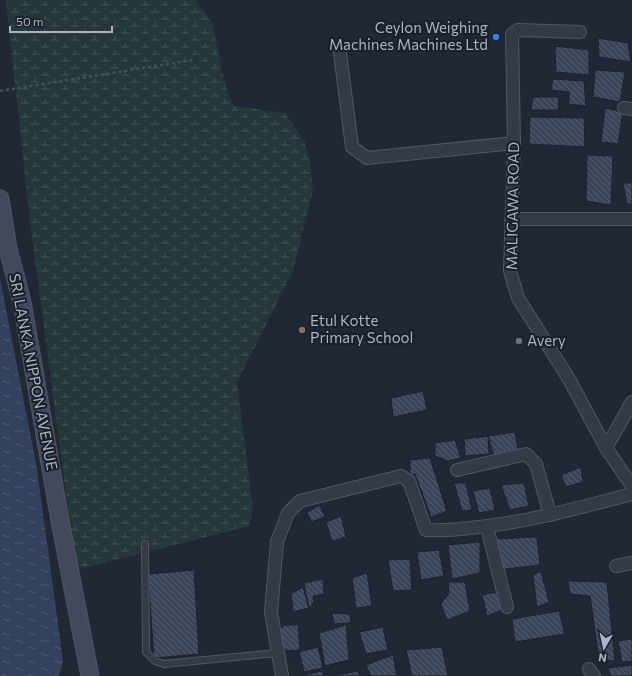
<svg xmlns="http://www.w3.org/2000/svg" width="632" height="676" viewBox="0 0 632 676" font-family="Commissioner,sans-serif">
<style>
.wetland{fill:url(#wetland-marsh)}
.water{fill:url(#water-ripples)}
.building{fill:url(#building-back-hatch);stroke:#1b212e}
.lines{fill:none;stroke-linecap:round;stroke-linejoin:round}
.lane-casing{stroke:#515765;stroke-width:8}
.street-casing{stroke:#515765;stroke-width:14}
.secondary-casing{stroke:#515765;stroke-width:19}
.path{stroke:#425257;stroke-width:2.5;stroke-dasharray:3 3;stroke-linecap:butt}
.lane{stroke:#343a47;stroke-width:6}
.street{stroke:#343a47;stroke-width:12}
.secondary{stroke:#42495a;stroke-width:17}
.shop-dot{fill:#3f7fe0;stroke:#191f2b;stroke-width:1.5}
.education-dot{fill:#8d6e63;stroke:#191f2b;stroke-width:1.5}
.worship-dot{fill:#6b7280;stroke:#191f2b;stroke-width:1.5}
.labels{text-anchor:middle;stroke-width:4;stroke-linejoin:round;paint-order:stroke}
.poi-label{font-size:15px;fill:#aeb4c4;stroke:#191f2b;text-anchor:start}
.street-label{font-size:15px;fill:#aeb4c4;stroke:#191f2b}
</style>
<defs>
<pattern id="wetland-marsh" width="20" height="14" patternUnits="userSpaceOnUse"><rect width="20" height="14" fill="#25373a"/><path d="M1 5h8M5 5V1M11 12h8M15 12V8" fill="none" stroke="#425255"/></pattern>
<pattern id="water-ripples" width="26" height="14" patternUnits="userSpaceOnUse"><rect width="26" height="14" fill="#34415e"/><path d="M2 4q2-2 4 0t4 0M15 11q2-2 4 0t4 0" fill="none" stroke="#4f5a73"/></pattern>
<pattern id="building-back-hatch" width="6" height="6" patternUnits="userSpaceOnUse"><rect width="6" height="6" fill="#3c4557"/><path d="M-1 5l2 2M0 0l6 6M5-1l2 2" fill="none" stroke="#565d6e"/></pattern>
</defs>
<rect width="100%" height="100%" fill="#202836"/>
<path class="wetland" d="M6,0H196L212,23L227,92L234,106L285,113L304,141L310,161L313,190L293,271L237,382L253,509L249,526L76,570L30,222Z"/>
<path class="water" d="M0,278L37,469L63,661L59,676H0Z"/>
<path class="building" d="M598,38L628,43L631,62L599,57Z
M555,46L589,50V75L556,72Z
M595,70L625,72L620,102L593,97Z
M553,79L584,81L586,106L569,104V92L551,90Z
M533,97H559L558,110H531Z
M605,108L623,112L618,144L601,142Z
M530,117L584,118L585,147L529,144Z
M587,155L613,156L611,205L586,201Z
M623,183H632V204H627Z
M423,391L427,410L393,417L391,398Z
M515,432L518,449L494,456L488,436Z
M488,436L489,454L465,456L464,439Z
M455,440L461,458L448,461L435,456V443Z
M430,458L447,511L431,517L415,474L410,475V460Z
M581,467L583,482L566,487L561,475Z
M454,483H466L472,510L462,511Z
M524,483L529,506L510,510L501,485Z
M490,488L495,510L479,513L473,491Z
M320,505L325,517L311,522L307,512Z
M341,516L346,537L332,541L326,522Z
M537,537L540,565L498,570L492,539Z
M480,542V573L452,579L448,545Z
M439,550L444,576L421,580L417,552Z
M410,559L412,590L393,591L388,560Z
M194,570L199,654L154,658L148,574Z
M541,571L549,602L537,607L533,575Z
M367,573L372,606L356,608L352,578Z
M323,579L324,594L313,596L314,602L309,608L304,583Z
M568,581L607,582L615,661L599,660L590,596L570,594Z
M448,582H465L470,611L447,620L441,604L449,593Z
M303,587L309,608L293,612L291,594Z
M496,592L502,610L487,616L482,595Z
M559,611L565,634L515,642L512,619Z
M332,613L350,614L351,623L334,624Z
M285,625H298L300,650L287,651L280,646L278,631Z
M346,625L349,660L325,666L319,633Z
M383,627L388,650L366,654L359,632Z
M632,639V661L622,662L618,641Z
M318,647L323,668L304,672L299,652Z
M442,647L448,676H412L406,650Z
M393,655L397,676H371L366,665Z
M632,665V676H611L608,668Z
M322,671L324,676H300Z
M358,671L360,676H333Z"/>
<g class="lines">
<g class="lane-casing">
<path id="lane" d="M145,544L146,652L155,661L164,664L277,653"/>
</g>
<g class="street-casing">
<path id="street" d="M580,32L518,30L512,34L514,143L510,271L518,298L569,379L606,448L632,486
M340,53L352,147L367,158L514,143
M624,108L632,109
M511,219H632
M606,448L632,402
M457,470L526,454L536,464L550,515
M487,527L507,607
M616,566L632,563
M589,669L594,676
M282,676L271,612L277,542L288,513L300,501L401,476L409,481L426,530C441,531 455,530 469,528C525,523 578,508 632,494"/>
</g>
<g class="secondary-casing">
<path id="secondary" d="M0,199L8,249L22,302L60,521L90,676"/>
</g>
<path class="path" d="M0,91L193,60"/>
<use href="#lane" class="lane"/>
<use href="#street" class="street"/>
<use href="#secondary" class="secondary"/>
</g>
<circle class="shop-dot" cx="496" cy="37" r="4"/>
<circle class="education-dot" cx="302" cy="330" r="4"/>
<circle class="worship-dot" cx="519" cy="341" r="4"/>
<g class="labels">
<g class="poi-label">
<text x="488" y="33" text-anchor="end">Ceylon Weighing<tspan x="488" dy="17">Machines Machines Ltd</tspan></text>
<text x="310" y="326">Etul Kotte<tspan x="310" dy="17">Primary School</tspan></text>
<text x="527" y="346">Avery</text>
</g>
<g class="street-label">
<text transform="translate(513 206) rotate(-89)" y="5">MALIGAWA ROAD</text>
<text transform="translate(33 372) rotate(79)" y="5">SRI LANKA NIPPON AVENUE</text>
</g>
</g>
<g transform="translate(604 648) rotate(189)" stroke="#191f2b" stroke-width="3" paint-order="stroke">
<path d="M0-3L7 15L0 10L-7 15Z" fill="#aeb4c4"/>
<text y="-6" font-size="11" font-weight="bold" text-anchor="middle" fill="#aeb4c4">N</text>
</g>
<path d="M10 26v6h102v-6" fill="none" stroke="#aeb4c4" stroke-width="2"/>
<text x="16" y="26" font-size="12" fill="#aeb4c4" stroke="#191f2b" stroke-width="3" paint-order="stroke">50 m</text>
</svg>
